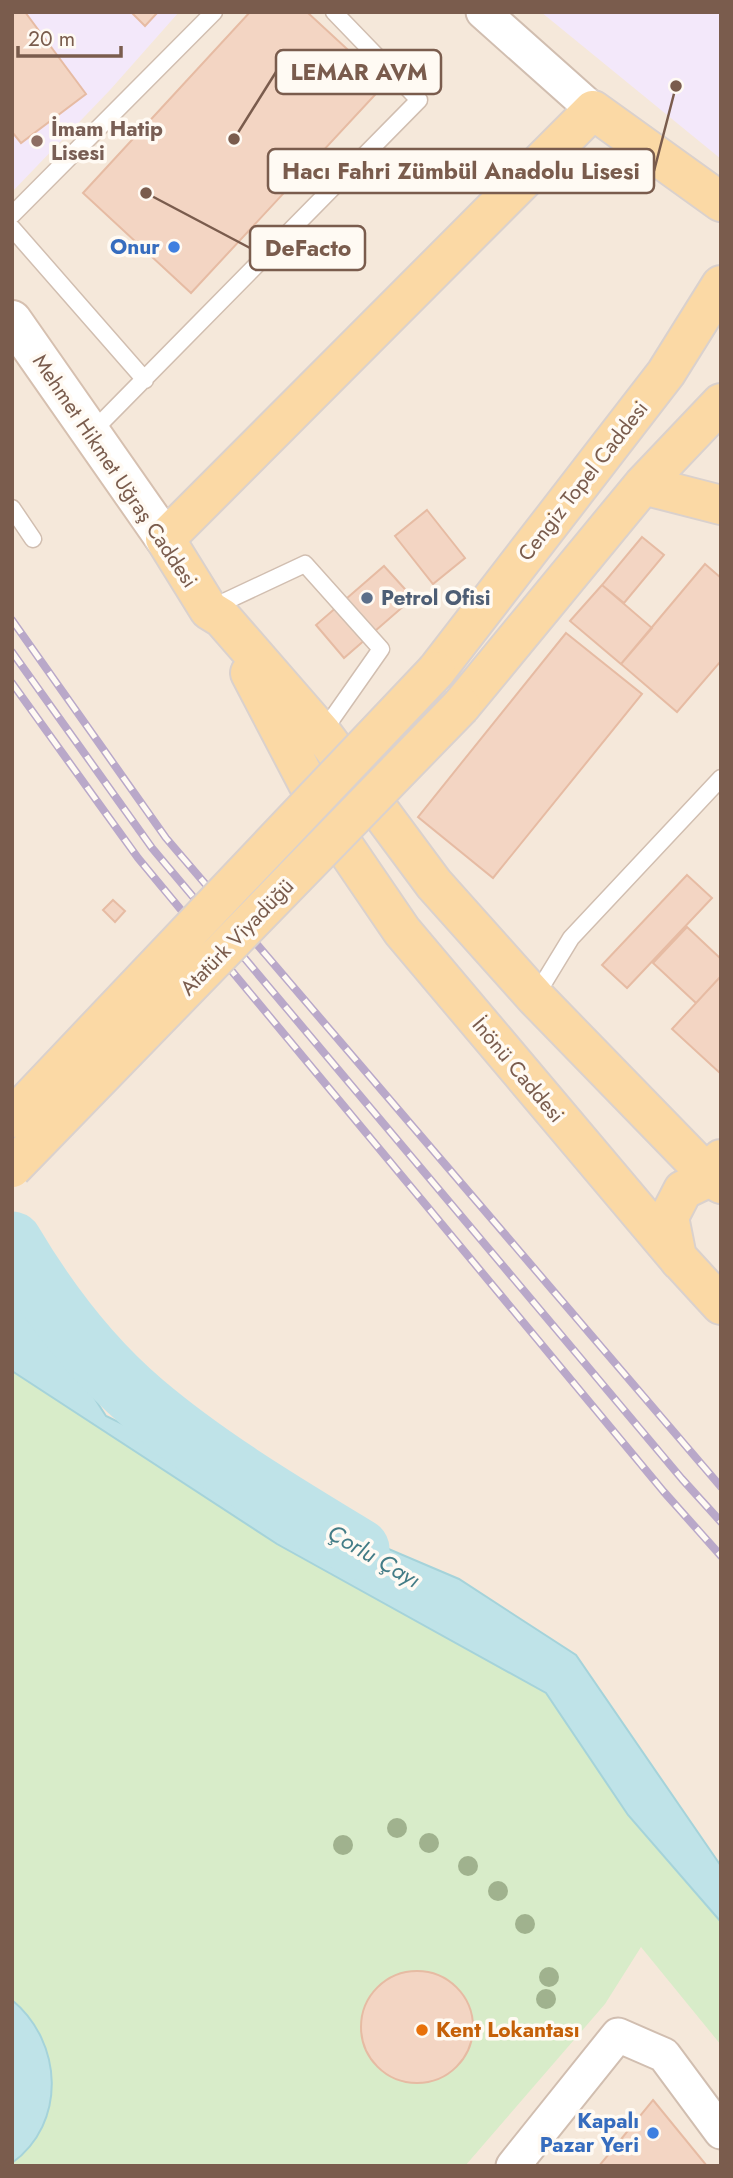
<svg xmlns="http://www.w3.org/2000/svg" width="733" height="2178" viewBox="0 0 733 2178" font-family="Jost,sans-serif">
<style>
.residential{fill:#f5e8da}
.education{fill:#f3e8fa}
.green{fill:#d8ecc9}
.water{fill:#bfe3e8;stroke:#a5d3da;stroke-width:2}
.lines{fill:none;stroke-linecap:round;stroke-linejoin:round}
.river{stroke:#bfe3e8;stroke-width:61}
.building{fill:#f3d5c3;stroke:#e6bba3;stroke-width:2}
.lane-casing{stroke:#d1beb0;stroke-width:19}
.street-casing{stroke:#d1beb0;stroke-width:37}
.secondary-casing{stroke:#d6c0b0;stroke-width:42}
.primary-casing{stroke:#dad1cd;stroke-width:42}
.lane{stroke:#fff;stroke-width:16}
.street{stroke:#fff;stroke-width:33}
.secondary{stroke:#fff;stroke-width:38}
.primary{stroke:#fbd9a5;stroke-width:38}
.rail-casing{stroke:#b9a8c9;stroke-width:8}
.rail{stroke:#fffaf3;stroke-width:5;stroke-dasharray:16;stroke-linecap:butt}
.primary-bridge-casing{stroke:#dad1cd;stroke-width:42;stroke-linecap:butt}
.primary-bridge{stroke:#fbd9a5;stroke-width:38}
.tree{fill:#a0b28e}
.education-dot{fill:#8d6e63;stroke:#fffaf3;stroke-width:2.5}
.shop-dot{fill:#3f7fe0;stroke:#fffaf3;stroke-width:2.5}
.service-dot{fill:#5c6f8a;stroke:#fffaf3;stroke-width:2.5}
.food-dot{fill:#e8710a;stroke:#fffaf3;stroke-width:2.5}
.labels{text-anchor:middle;stroke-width:7;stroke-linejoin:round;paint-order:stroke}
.education-label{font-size:21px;font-weight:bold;fill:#785e54;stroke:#fffaf3;text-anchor:start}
.shop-label{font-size:21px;font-weight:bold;fill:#366cbe;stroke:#fffaf3;text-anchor:end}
.street-label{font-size:21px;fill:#7a5c4d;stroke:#fffaf3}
.service-label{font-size:21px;font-weight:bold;fill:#4e5e75;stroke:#fffaf3;text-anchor:start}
.food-label{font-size:21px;font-weight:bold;fill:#c56008;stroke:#fffaf3;text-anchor:start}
.water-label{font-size:23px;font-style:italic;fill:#437c86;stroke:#fffaf3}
.leader{fill:none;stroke:#7a5c4d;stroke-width:2.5}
.callout-dot{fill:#7a5c4d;stroke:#fffaf3;stroke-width:2.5}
.callout{fill:#fffaf3;stroke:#7a5c4d;stroke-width:2.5}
.callout-label{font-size:23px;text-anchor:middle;font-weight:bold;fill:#7a5c4d}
</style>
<rect width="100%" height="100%" fill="#fdf6ec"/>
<path class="residential" d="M12,12H721V2166H12Z"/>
<path class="education" d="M12,12H179L110,90L12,192Z
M541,12H721V159Z"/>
<path class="green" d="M12,1371L277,1544L546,1693L628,1815L721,1922V2045L641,1947L605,2004L465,2166H12Z"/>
<path class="water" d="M12,1271L106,1416L304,1513L459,1579L576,1655L721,1866V1922L628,1815L546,1693L277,1544L12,1371Z
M12,2000C63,2042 67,2123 12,2163Z"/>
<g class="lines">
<path class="river" d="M12,1242C47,1301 90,1358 143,1403C209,1459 285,1504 359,1549"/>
</g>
<path class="building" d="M12,12H25L86,94L21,143L12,132Z
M131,12H158L145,26Z
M250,12H307L385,84L191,293L83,193Z
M427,510L465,558L433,584L395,536Z
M642,537L664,555L624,603L602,585Z
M705,564L721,578V661L677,712L621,664Z
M384,566L413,598L344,658L316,625Z
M602,585L652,628L621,664L570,621Z
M566,633L642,694L493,878L418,817Z
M687,875L712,898L627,988L602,965Z
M113,900L125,911L115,922L103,910Z
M687,927L721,959V976L696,1003L653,963Z
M721,976V1074L672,1029Z
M361 2027a56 56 0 1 1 112 0a56 56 0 1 1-112 0Z
M653,2100L707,2166H599Z"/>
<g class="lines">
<g class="lane-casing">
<path id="lane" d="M12,215L214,12
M12,228L145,380
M90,434L419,100L334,12
M12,508L33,539
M211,608L305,564L381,649L322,733
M535,997L571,938L721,778"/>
</g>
<g class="street-casing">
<path id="street" d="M483,12L593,110
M513,2166L618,2035L664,2055L721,2132"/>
</g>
<g class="secondary-casing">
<path id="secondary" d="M12,320L165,539"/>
</g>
<g class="primary-casing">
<path id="primary" d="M721,202L593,110L165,539L209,610L222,618L322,733L434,884L535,997L710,1177L721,1184
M643,485L721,505
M436,671L666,373L721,285
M250,673L329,824L402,931L677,1257L721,1305
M461,706L643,485L721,403
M680,1261L677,1257L669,1217L683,1190L710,1177L721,1159"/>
</g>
<use href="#lane" class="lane"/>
<use href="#street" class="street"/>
<use href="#secondary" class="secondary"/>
<use href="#primary" class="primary"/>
<g class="rail-casing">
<path id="rail" d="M12,620L166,838L721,1487
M12,652L152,848L682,1479L721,1522
M12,683L138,858L664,1492L721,1556"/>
</g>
<use href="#rail" class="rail"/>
<g class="primary-bridge-casing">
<path id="primary-bridge" d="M12,1118L436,671
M12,1168L461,706"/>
</g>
<use href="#primary-bridge" class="primary-bridge"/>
</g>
<g class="tree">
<circle cx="397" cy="1828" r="10"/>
<circle cx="429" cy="1843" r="10"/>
<circle cx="343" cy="1845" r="10"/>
<circle cx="468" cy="1866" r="10"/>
<circle cx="498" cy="1891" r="10"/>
<circle cx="525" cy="1924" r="10"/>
<circle cx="549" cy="1977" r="10"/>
<circle cx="546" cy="1999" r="10"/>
</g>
<circle class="education-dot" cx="37" cy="141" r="7"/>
<g class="shop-dot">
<circle cx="174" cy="247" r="7"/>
<circle cx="653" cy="2133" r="7"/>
</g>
<circle class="service-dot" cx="367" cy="598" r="7"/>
<circle class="food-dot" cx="422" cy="2030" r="7"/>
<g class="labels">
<g class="education-label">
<text x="51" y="136">İmam Hatip<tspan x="51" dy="24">Lisesi</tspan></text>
</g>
<g class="shop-label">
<text x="160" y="254">Onur</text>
<text x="639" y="2128">Kapalı<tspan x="639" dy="24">Pazar Yeri</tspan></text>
</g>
<g class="street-label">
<text transform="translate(115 471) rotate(56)" y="7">Mehmet Hikmet Uğraş Caddesi</text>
<text transform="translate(583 481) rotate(-52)" y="7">Cengiz Topel Caddesi</text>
<text transform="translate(237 937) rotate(-46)" y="7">Atatürk Viyadüğü</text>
<text transform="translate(518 1070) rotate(50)" y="7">İnönü Caddesi</text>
</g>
<g class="service-label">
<text x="381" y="605">Petrol Ofisi</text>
</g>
<g class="food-label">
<text x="436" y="2037">Kent Lokantası</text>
</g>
<g class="water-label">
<text transform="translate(374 1556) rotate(30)" y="8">Çorlu Çayı</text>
</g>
</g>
<path class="leader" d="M234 139L276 72M676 86L654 171M146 193L250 248"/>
<g class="callout-dot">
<circle cx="234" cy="139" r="7"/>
<circle cx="676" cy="86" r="7"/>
<circle cx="146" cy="193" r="7"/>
</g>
<g class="callout">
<rect x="276" y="50" width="165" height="44" rx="7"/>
<rect x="268" y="149" width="386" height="44" rx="7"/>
<rect x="250" y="226" width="115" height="44" rx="7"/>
</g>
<g class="callout-label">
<text x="359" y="80">LEMAR AVM</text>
<text x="461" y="179">Hacı Fahri Zümbül Anadolu Lisesi</text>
<text x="308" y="256">DeFacto</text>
</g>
<rect width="733" height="2178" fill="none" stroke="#7a5c4d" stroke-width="28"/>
<path d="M18 46v10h103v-10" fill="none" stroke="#7a5c4d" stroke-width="3.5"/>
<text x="28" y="46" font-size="21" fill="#7a5c4d" stroke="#fffaf3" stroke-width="5" paint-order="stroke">20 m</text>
</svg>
